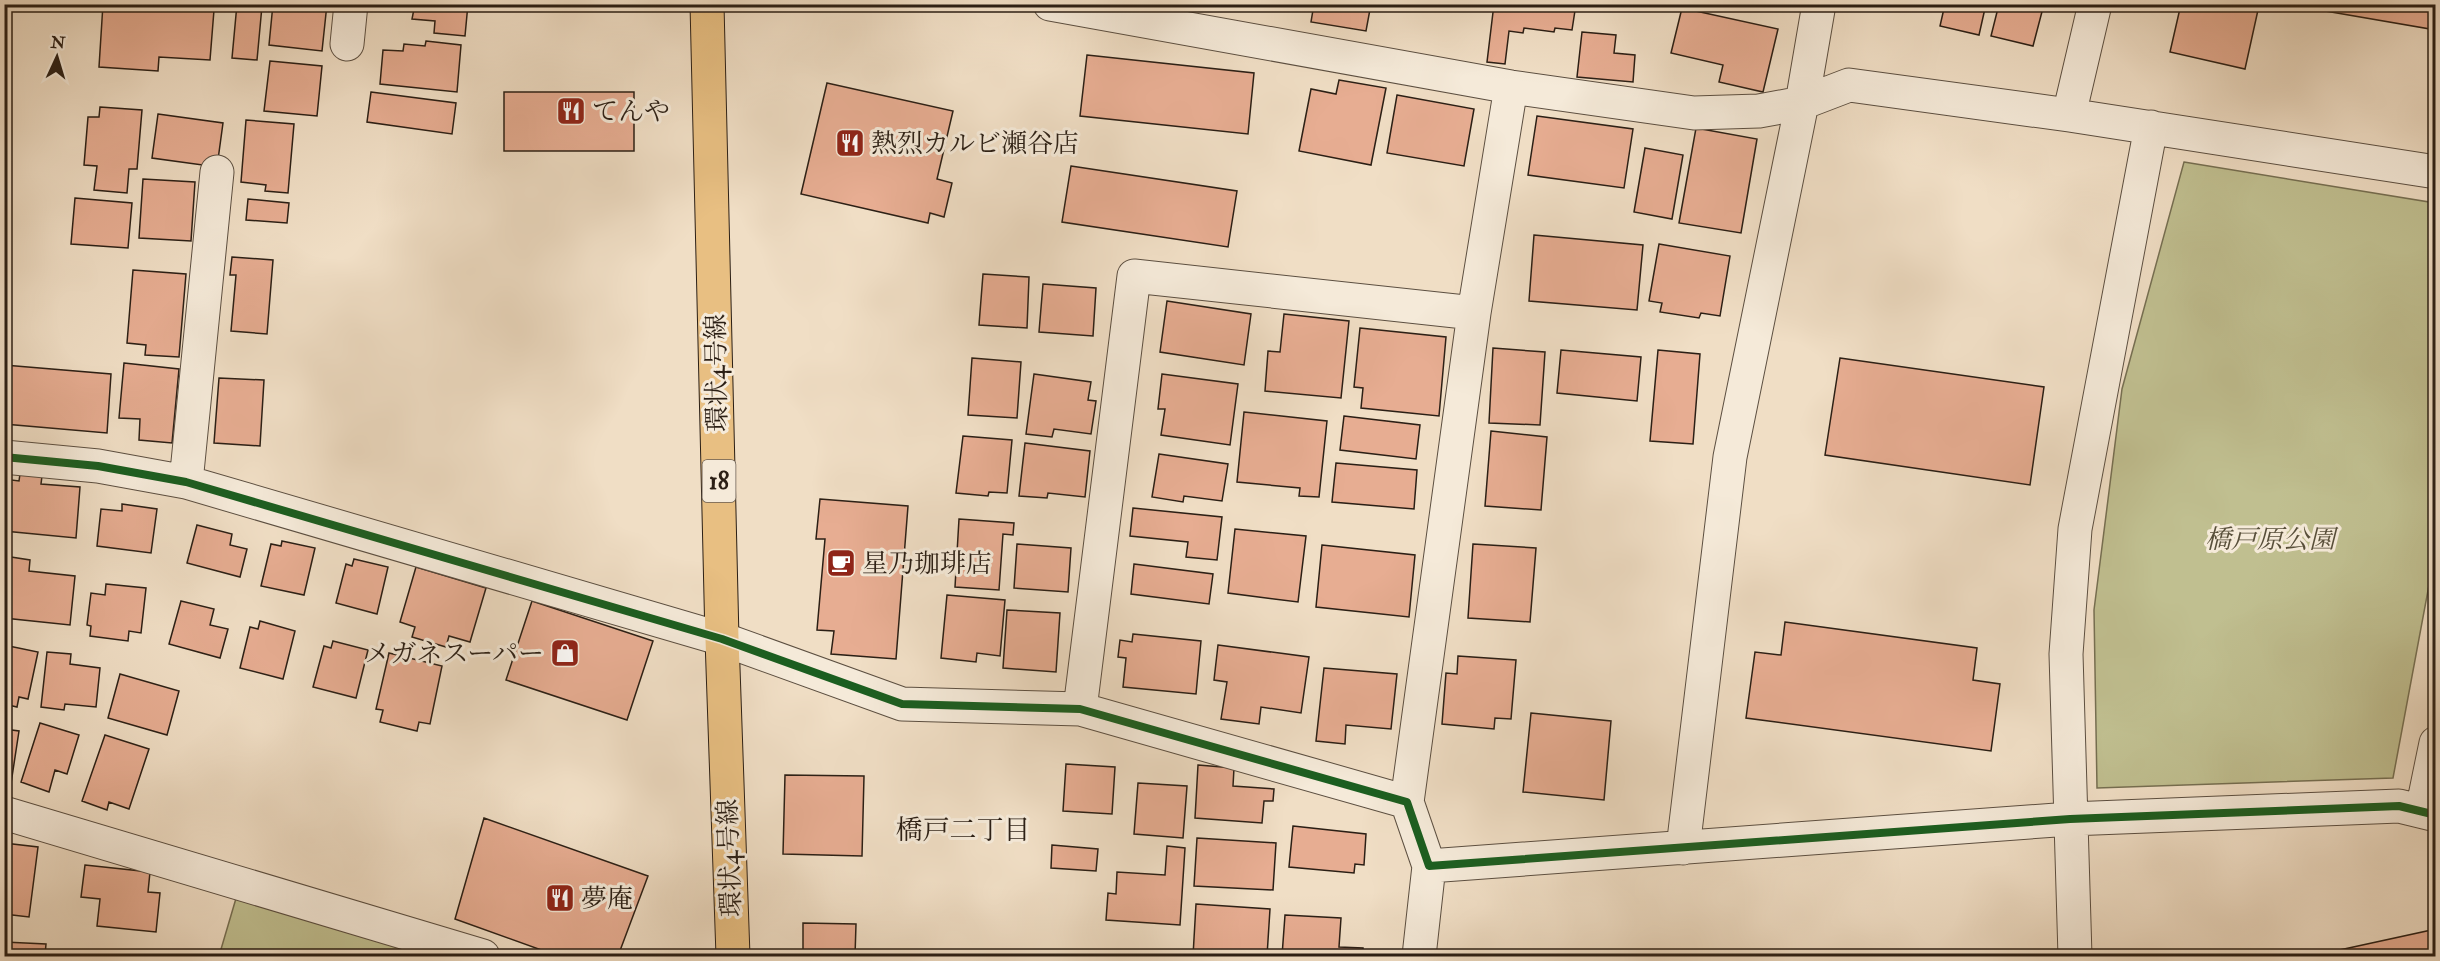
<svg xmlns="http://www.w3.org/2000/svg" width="2440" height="961" viewBox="0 0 2440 961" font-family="'IM FELL Double Pica','Noto Serif JP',serif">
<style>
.green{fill:#c0bf90;stroke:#766f52;stroke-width:1.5}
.building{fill:#e7ad92;stroke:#2b1f15;stroke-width:1.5}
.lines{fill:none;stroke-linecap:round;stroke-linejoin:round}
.minor-casing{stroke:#5c4f41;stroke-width:35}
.major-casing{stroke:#2b1f15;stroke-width:35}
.minor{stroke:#f5ead9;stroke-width:33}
.major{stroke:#e8bf82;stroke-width:33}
.cycleway-casing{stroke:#f5ead9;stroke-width:11}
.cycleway{stroke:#1b5e20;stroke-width:8}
.labels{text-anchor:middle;stroke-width:6;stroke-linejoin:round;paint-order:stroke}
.shield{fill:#f5ead9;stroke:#685c50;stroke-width:1.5}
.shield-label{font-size:24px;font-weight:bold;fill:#2b1f15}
.poi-label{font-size:26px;fill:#2b1f15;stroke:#f5ead9;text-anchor:start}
.street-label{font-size:26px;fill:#2b1f15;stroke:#f5ead9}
.park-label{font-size:26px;font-style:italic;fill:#584f3a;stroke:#f5ead9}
.neighbourhood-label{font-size:27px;fill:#2b1f15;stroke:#f5ead9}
</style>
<rect width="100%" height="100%" fill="#f0dec5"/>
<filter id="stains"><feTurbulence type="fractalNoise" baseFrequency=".00333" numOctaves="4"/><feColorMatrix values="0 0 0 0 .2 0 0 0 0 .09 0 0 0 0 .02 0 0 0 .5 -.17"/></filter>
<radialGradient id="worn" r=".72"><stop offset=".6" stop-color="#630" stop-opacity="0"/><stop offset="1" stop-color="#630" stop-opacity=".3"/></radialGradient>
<path class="green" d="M2184,162L2435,203V553L2393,778L2097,788L2094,610L2122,389Z
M237,895L439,956H219Z"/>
<path class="building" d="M103,4H153L214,10L210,60L159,57L158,71L99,67Z
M237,4L262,6L257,60L232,58Z
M273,4H327L322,51L269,45Z
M391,4H468L465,36L434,33L435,21L412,19L414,9L391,6Z
M1314,4H1371L1366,31L1311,22Z
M1494,4H1576L1572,30L1555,28L1554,32L1524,28L1523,33L1509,31L1505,64L1487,62Z
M1945,4H1986L1979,35L1940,26Z
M1999,4H2044L2033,46L1991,36Z
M2181,4H2236L2258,10L2245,69L2170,52Z
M2284,4H2436V30Z
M1682,8L1778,29L1763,92L1719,82L1723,65L1671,53Z
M1582,32L1616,35L1614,53L1635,55L1633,82L1577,77Z
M426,41L461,45L457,92L380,84L383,50L403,51L404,44L425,46Z
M1087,55L1254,73L1248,134L1080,116Z
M270,61L322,66L317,116L264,111Z
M1339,80L1386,88L1371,165L1299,151L1311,89L1336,94Z
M827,83L953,111L937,179L952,183L944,217L930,213L928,223L801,194Z
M371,92L456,103L452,134L367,122Z
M504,92H634V151H504Z
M1397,95L1474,109L1464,166L1387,153Z
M100,107L142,110L137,169H129L127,193L94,190L97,166L84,165L88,117H99Z
M158,114L223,123L217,167L152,158Z
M1537,116L1633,129L1624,188L1528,175Z
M246,120L294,124L288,193L265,191L266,185L241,182Z
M1696,128L1757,139L1741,233L1679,223Z
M1645,148L1683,155L1672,219L1634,212Z
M1071,166L1237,191L1228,247L1062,222Z
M143,179L195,182L191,241L139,238Z
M75,198L132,203L128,248L71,244Z
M248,199L289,203L287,223L246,220Z
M1534,235L1643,245L1637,310L1529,301Z
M1659,244L1730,256L1720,316L1701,313L1699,318L1660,312L1662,303L1649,301Z
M232,257L273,260L267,334L231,331L236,275H230Z
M133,270L186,274L179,357L145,355L146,345L127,343Z
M983,274L1029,277L1027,328L979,325Z
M1043,284L1096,288L1093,336L1039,332Z
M1167,301L1251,314L1244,365L1160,352Z
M1284,314L1349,321L1341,398L1265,391L1268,351L1280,352Z
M1360,328L1446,337L1439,416L1361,408L1363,388L1354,387Z
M1493,348L1545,352L1540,425L1489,423Z
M1561,350L1641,357L1637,401L1557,393Z
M1658,350L1700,354L1693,444L1650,441Z
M972,358L1021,362L1017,418L968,415Z
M1840,358L2044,387L2030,485L1825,455Z
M124,363L179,369L172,443L139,440L140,419L119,418Z
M4,365L111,374L107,433L4,424Z
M1034,374L1091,382L1088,400L1096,401L1091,434L1054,429L1052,437L1026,434Z
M1162,374L1238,384L1230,445L1161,435L1165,409H1158Z
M219,378L264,380L260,446L214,443Z
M1244,412L1327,421L1319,497L1299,496L1300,488L1237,482Z
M1344,416L1420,425L1416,459L1340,450Z
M1491,431L1547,437L1541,510L1485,506Z
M963,436L1012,440L1007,493L989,492L988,496L956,493Z
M1025,443L1090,451L1085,497L1048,493L1047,498L1019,496Z
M1159,454L1228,464L1222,501L1184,496L1183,502L1152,497Z
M1336,463L1417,470L1414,509L1332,502Z
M20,474L42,476L41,484L80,487L76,538L4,531V479L19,481Z
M820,499L908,506L896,659L831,654L834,631L817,630L825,539H816Z
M122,504L157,509L151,553L97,546L101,509L122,511Z
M1133,508L1222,517L1217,560L1186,557L1188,542L1130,536Z
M959,519L1014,523L1013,535L1003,534L999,590L955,587Z
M197,525L232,534L230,545L247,549L240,577L187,563Z
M1235,529L1306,536L1298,602L1228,593Z
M282,541L315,548L304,595L261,586L271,544L281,546Z
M1017,544L1071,548L1068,592L1014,588Z
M1473,544L1536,548L1530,622L1468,618Z
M1322,545L1415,555L1409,617L1316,607Z
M11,557L30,560L29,571L75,576L70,625L4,618V567H9Z
M354,559L388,567L377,614L336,603L346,564L352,566Z
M1134,564L1213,574L1209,604L1131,594Z
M416,567L486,588L470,642L449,636L446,647L412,637L415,627L400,622Z
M106,584L146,588L141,633L129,631L128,641L90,636L91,626L87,625L91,593L105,595Z
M947,595L1005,600L1000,656L977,653L976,662L941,658Z
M181,601L214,609L210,625L228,629L220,658L169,644Z
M532,601L653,641L627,720L506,680Z
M1007,610L1060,613L1056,672L1003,668Z
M260,621L295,631L283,679L240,668L250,627L258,629Z
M1785,622L1977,648L1973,680L2000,684L1991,751L1746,718L1755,652L1781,655Z
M1133,634L1201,641L1196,694L1123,687L1126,658L1118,657L1120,640L1132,642Z
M333,641L368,650L356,698L313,687L324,646L331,648Z
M4,645L38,652L28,699L19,697L17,707L4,704Z
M1218,645L1309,657L1301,713L1261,707L1259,724L1221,719L1227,682L1214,680Z
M47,652L71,654L70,664L100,668L96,707L65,704L64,710L41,707Z
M389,653L442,666L430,724L419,722L417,731L380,722L383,710L376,709Z
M1458,656L1516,660L1511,719L1495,718L1494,729L1442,724L1446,673L1457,674Z
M1324,668L1397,674L1391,729L1346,725L1345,744L1316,741Z
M120,674L179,691L167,735L108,718Z
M1531,713L1611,721L1604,800L1523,792Z
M40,723L79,735L67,774L55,770L49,792L21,782Z
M4,729L19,731L10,790L4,789Z
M105,735L149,749L129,809L109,802L107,810L82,801Z
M1066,764L1115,767L1112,814L1063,811Z
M1198,765L1234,768L1233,786L1274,789L1273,801H1264L1262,823L1195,818Z
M785,775L864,776L862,856L783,854Z
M1138,783L1187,786L1183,838L1134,834Z
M484,818L648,876L618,956H558L455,919Z
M1293,826L1366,834L1364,865L1355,864L1354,873L1289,867Z
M1197,838L1276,843L1273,890L1194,886Z
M4,843L38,847L29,917L4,914Z
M1052,845L1098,849L1096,871L1051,868Z
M1167,846L1185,848L1180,925L1106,920L1108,893L1116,894L1117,872L1165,875Z
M85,865L150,872L148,892L160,893L156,932L97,926L100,899L81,897Z
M1196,904L1270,909L1267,956H1193Z
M1285,915L1341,918L1339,947L1363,948V956H1282Z
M803,923L856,924L855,956H803Z
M2436,929V956H2312Z
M4,942L46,944L45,956H4Z"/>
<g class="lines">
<g class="minor-casing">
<path id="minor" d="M1050,4L1511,87L1694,113L1759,111L1802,103L1849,85L2069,115L2436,172
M347,44L351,4
M2069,115L2095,4
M4,457L98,466L186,482L722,639L902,704L1080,709L1407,802L1429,866L2070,819L2399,806L2436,815
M186,482L217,172
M1080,709L1134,276L1474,313
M1407,802L1474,313L1511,87
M2422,811L2436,743
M4,813L483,956
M1683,848L1730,457L1802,103L1819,4
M1419,956L1429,866
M2075,956L2066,654L2075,529L2151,127"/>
</g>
<g class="major-casing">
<path id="major" d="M707,4L722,639L733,956"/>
</g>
<use href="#minor" class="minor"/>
<use href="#major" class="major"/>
<g class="cycleway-casing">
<path id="cycleway" d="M4,457L98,466L186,482L722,639L902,704L1080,709L1407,802L1429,866L2070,819L2399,806L2436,815"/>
</g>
<use href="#cycleway" class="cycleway"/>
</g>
<defs>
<g id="restaurant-square" transform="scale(1.5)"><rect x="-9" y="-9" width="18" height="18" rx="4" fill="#8f2418" stroke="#f5ead9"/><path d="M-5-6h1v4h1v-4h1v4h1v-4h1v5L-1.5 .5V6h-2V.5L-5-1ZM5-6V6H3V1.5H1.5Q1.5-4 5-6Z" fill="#fff"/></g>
<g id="cafe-square" transform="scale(1.5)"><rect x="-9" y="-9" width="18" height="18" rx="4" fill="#8f2418" stroke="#f5ead9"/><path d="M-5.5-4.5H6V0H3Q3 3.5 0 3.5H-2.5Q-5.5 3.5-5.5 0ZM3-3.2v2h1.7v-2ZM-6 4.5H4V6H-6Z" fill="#fff"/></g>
<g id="shop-square" transform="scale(1.5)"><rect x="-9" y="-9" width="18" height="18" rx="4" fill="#8f2418" stroke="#f5ead9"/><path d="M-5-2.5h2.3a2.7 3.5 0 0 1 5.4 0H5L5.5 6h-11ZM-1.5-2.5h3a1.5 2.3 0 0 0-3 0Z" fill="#fff"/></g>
</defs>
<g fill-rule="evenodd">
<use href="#restaurant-square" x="571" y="111"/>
<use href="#restaurant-square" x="850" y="143"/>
<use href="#cafe-square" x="841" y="563"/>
<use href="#shop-square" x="565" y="653"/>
<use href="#restaurant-square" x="560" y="898"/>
</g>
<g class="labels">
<rect class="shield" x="702.5" y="460" width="33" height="42" rx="4.5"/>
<g class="shield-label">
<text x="719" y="489">18</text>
</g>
<g class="poi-label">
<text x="592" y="120">てんや</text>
<text x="871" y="152">熱烈カルビ瀬谷店</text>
<text x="862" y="572">星乃珈琲店</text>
<text x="544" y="662" text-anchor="end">メガネスーパー</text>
<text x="581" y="907">夢庵</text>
</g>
<g class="street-label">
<text transform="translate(716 373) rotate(-91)" y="9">環状4号線</text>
<text transform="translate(729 858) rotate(-92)" y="9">環状4号線</text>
</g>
<g class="park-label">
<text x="2270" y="548">橋戸原公園</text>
</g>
<g class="neighbourhood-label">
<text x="963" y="839">橋戸二丁目</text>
</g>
</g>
<rect width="2440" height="961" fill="none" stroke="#f0dec5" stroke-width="24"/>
<rect x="6" y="6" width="2428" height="949" fill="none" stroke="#2b1f15" stroke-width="3"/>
<rect x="12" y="12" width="2416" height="937" fill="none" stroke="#2b1f15" stroke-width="1.5"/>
<g transform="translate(57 57) rotate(4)" stroke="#f5ead9" stroke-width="4.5" paint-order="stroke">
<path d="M0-4.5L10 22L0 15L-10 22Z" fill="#2b1f15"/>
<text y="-9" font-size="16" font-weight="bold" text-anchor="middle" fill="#2b1f15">N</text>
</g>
<rect width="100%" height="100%" filter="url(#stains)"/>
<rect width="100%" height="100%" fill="url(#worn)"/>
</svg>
